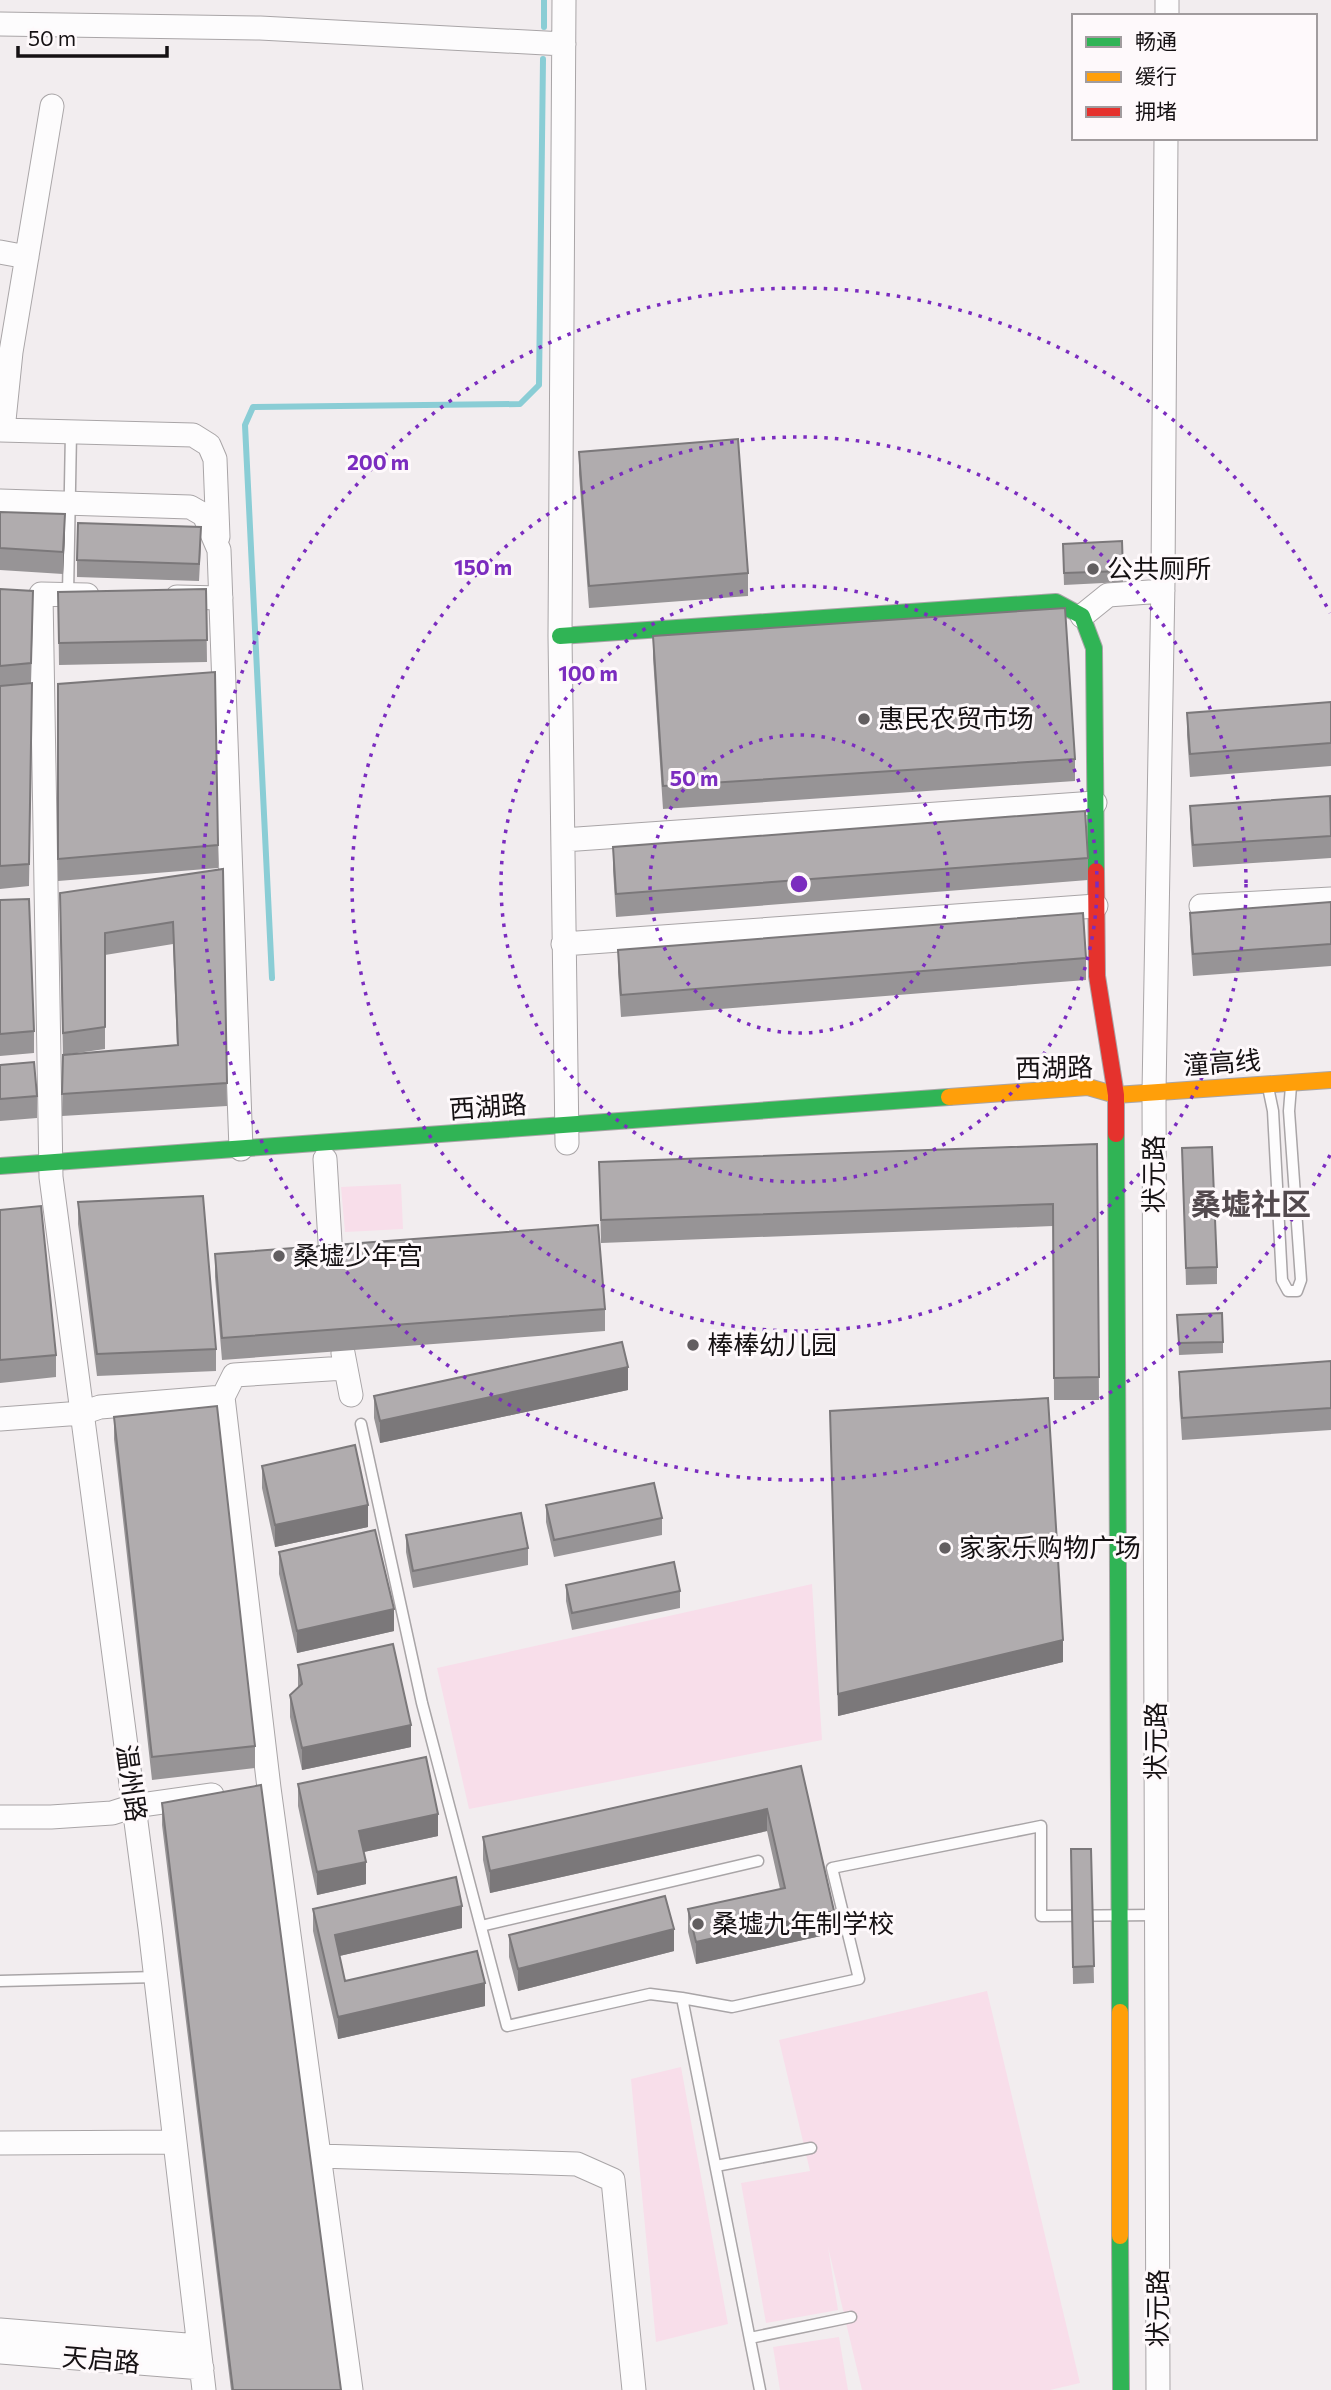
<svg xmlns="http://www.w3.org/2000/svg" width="1331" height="2390" viewBox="0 0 1331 2390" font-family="Commissioner,'Noto Sans SC',sans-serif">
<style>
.green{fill:#f8deea}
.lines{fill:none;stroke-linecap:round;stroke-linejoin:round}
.stream{stroke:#8acdd5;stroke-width:6}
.lane-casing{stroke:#a9a5a7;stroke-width:13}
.street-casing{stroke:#a9a5a7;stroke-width:25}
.fast-casing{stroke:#a9a5a7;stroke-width:18}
.slow-casing{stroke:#a9a5a7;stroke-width:18}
.jam-casing{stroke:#a9a5a7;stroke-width:18}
.lane{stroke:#fdfcfd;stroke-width:10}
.street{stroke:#fdfcfd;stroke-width:23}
.fast{stroke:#30b455;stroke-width:16}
.slow{stroke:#ff9f0a;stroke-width:16}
.jam{stroke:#e5322d;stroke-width:16}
.wall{fill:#979496}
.shaded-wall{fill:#7b787a}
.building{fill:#b0acae;stroke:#7b787a;stroke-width:2}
.ring{fill:none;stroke:#7b2cbf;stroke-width:3.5;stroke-dasharray:3.5 7}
.poi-dot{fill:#625e60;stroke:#fef9fb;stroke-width:2.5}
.labels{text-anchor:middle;stroke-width:6;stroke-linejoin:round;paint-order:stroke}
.poi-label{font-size:26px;fill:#151113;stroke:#fef9fb;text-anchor:start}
.street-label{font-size:26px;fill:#151113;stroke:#fef9fb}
.quarter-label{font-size:30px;font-weight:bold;fill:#534a4e;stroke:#fef9fb}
.centre{fill:#7b2cbf;stroke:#fef9fb;stroke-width:3.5}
.ring-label{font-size:21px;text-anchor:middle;font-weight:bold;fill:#7b2cbf;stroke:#fef9fb;stroke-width:6;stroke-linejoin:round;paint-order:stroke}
</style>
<rect width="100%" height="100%" fill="#f2edef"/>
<path class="green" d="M401,1184L403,1229L345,1232L341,1187Z
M812,1584L822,1740L469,1809L437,1668Z
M987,1991L1080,2383L1050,2390H862L828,2247L838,2310L766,2323L741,2183L810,2171L779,2040Z
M681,2067L728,2324L656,2342L631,2079Z
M839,2337L848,2390H780L773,2347Z"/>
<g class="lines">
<path class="stream" d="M544,27V0
M272,978L245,425L253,407L520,404L539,385L543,59"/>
<g class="lane-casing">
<path id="lane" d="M68,594L71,432
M1268,1087L1273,1111L1282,1280L1288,1291H1297L1301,1280L1289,1111L1291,1086
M361,1424L422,1703L507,2026L650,1994L682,1998L760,2390
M481,1926L758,1861
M0,1981L156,1977
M682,1998L732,2007L859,1979L832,1868L1041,1826V1916L1157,1915
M716,2166L811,2148
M750,2338L851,2317"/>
</g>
<g class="street-casing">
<path id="street" d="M564,0L560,636L567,1143
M1167,16V0
M0,24L260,28L564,44
M0,252L27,257
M0,430L193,435L209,445L215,459L218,537
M3,430L11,352L52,106
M0,501L190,507L204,515L219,550L241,1149
M87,595L41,594L51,1177L150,1928L204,2390
M177,597L221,598
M1082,616L1108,595L1163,591
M563,840L1095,803
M1201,906L1331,899
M563,944L1096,906
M325,1159L332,1275
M343,1353L351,1395
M223,1397L269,1788L351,2390
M0,1419L82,1413L100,1407L223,1397L234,1375L345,1368
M0,1817H51L112,1813L134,1806L212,1795
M0,2143L175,2142
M319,2156L577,2164L613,2180L634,2390
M0,2330L199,2346
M0,2352L202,2368
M1158,2390L1154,1092L1163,581L1166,138"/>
</g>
<g class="fast-casing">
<path id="fast" d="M560,636L1056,602L1082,616L1094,648L1096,871
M1116,1134L1120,2012
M0,1166L949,1097
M1120,2236L1121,2390"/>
</g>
<g class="slow-casing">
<path id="slow" d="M949,1097L1088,1087L1116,1095L1331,1080
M1120,2012V2236"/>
</g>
<g class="jam-casing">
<path id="jam" d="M1096,871L1097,976L1116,1095V1134"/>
</g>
<use href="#lane" class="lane"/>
<use href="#street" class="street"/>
<use href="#fast" class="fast"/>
<use href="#slow" class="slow"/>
<use href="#jam" class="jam"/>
</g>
<path class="wall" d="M579,452L748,573V596L589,608L579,474Z
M0,512L65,536L63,574L0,570Z
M201,544L199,581L77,577V560Z
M1063,555L1123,571V582L1064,585Z
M0,589L33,614L31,683L32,705L29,886L0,889Z
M206,589L207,662L59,665L58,592Z
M653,636L1075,759V781L663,809L653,658Z
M58,684L218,845V868L58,881Z
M1331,702V766L1190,777L1187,735V713Z
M1190,806L1331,816V858L1193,867L1190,828Z
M613,847L1088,858V880L616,917L613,870Z
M223,869L227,1106L62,1116L63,1055L177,1045L173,944L105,955V1049L63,1055L60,915Z
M0,900L34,1031V1053L0,1056Z
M1331,902V966L1193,976L1190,935V913Z
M618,950L1086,958V980L621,1017L618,972Z
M0,1065L37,1096V1118L0,1121Z
M1097,1144L1099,1400H1054L1053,1226L601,1243L599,1162Z
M1182,1148L1217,1267V1284L1186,1285Z
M78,1202L216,1349V1371L97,1376L78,1224Z
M0,1210L56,1355V1377L0,1383Z
M215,1254L605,1309V1331L222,1360L215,1277Z
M1177,1315L1223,1342V1353L1179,1355Z
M1331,1361V1430L1182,1440L1179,1394V1372Z
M628,1390L380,1443L374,1418V1396Z
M830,1411L1063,1662L838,1716Z
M114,1417L255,1746V1768L152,1780L114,1439Z
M262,1466L368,1527L275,1547L262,1488Z
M546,1505L662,1518V1535L554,1557L546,1522Z
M406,1535L528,1548V1565L413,1588L406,1552Z
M279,1552L394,1631L297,1653L279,1574Z
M566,1585L680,1591V1608L572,1630L566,1601Z
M298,1665L411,1747L302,1770L290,1717V1695L298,1688Z
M801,1766L834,1933L696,1964L688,1932V1909L780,1889L767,1831L490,1893L483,1860V1837Z
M298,1784L438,1836L364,1852L366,1884L317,1895L298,1806Z
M162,1803L341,2390H231L162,1825Z
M1071,1849H1091L1094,1983L1073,1984Z
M313,1909L462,1928L339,1956L345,1981L485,2006L338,2039L313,1931Z
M509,1935L674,1951L518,1991L509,1957Z"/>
<path class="shaded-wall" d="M65,514V536L63,574V552Z
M628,1367V1390L380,1443V1421Z
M368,1505V1527L275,1547V1525Z
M394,1609V1631L297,1653V1631Z
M1063,1640V1662L838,1716V1694Z
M411,1725V1747L302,1770V1748Z
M767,1809V1831L490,1893V1871Z
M438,1814V1836L359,1853V1831Z
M366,1862V1884L317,1895V1872Z
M462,1906V1928L335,1957V1935Z
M834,1911V1933L696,1964V1942Z
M674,1929V1951L518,1991V1969Z
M485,1983V2006L338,2039V2017Z"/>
<path class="building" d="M738,439L748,573L589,586L579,452Z
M0,512L65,514L63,552L0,548Z
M78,523L201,527L199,564L77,560Z
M1122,541L1123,571L1064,573L1063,544Z
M0,589L33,591L31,663L0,666Z
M206,589L207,640L59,643L58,592Z
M1065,608L1075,759L663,786L653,636Z
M215,672L218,845L58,859V684Z
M32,683L29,864L0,866V686Z
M1331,702V743L1190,754L1187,713Z
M1330,796L1331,836L1193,845L1190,806Z
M1085,811L1088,858L616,894L613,847Z
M223,869L227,1083L62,1094L63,1055L178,1045L173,922L105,933V1027L63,1033L60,893Z
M29,899L34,1031L0,1034V900Z
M1331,902V944L1193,954L1190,913Z
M1083,913L1086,958L621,995L618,950Z
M34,1062L37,1096L0,1099V1065Z
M1097,1144L1099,1377L1054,1378L1053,1204L601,1220L599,1162Z
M1212,1147L1217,1267L1186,1268L1182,1148Z
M203,1196L216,1349L97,1354L78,1202Z
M41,1206L56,1355L0,1360V1210Z
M598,1225L605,1309L222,1338L215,1254Z
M1222,1313L1223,1342L1179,1343L1177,1315Z
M622,1342L628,1367L380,1421L374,1396Z
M1331,1361V1408L1182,1418L1179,1372Z
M1048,1398L1063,1640L838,1694L830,1411Z
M217,1406L255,1746L152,1757L114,1417Z
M355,1445L368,1505L275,1525L262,1466Z
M654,1483L662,1518L554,1540L546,1505Z
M521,1513L528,1548L413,1571L406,1535Z
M375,1530L394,1609L297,1631L279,1552Z
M674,1562L680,1591L572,1613L566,1585Z
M393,1644L411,1725L302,1748L290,1695L302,1684L298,1665Z
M426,1757L438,1814L359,1831L366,1862L317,1872L298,1784Z
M801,1766L834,1911L696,1942L688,1909L785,1888L767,1809L490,1871L483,1837Z
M261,1785L341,2390H233L162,1803Z
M1071,1849H1091L1094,1966L1073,1967Z
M456,1877L462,1906L335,1935L345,1981L477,1951L485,1983L338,2017L313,1909Z
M665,1896L674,1929L518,1969L509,1935Z"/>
<g class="ring">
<circle cx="799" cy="884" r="149"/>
<circle cx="799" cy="884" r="298"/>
<circle cx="799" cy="884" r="447"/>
<path d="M1330 1155A596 596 0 1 1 1330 613"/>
</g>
<g class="poi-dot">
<circle cx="1093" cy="569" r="7"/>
<circle cx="864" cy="719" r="7"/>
<circle cx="279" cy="1256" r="7"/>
<circle cx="693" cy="1345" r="7"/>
<circle cx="945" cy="1548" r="7"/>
<circle cx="698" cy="1924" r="7"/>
</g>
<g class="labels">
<g class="poi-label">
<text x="1107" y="578">公共厕所</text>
<text x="878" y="728">惠民农贸市场</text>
<text x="293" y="1265">桑墟少年宫</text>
<text x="707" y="1354">棒棒幼儿园</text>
<text x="959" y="1557">家家乐购物广场</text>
<text x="712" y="1933">桑墟九年制学校</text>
</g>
<g class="street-label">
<text transform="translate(1222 1063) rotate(-4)" y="9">潼高线</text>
<text transform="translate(1054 1068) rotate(-1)" y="9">西湖路</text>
<text transform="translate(488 1107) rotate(-4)" y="9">西湖路</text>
<text transform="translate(1154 1174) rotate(-90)" y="9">状元路</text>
<text transform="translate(1156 1741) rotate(-90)" y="9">状元路</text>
<text transform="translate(131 1783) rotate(82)" y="9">温州路</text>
<text transform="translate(1158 2308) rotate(-90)" y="9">状元路</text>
<text transform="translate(101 2360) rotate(5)" y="9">天启路</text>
</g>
<g class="quarter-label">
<text x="1251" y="1215">桑墟社区</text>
</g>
</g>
<circle cx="799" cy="884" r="10" class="centre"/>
<g class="ring-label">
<text x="378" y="470">200 m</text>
<text x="483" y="575">150 m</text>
<text x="588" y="681">100 m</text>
<text x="694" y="786">50 m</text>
</g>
<rect x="1072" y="14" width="245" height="126" fill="#fef9fb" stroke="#a19c9e" stroke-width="2"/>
<rect x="1086" y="37" width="35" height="10" fill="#30b455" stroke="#a19c9e" stroke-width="2"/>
<text x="1135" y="49" font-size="21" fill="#151113">畅通</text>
<rect x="1086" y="72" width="35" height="10" fill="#ff9f0a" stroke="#a19c9e" stroke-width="2"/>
<text x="1135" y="84" font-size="21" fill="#151113">缓行</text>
<rect x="1086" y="107" width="35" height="10" fill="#e5322d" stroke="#a19c9e" stroke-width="2"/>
<text x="1135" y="119" font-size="21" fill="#151113">拥堵</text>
<path d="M18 46v10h149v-10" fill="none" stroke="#151113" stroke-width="3.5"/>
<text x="28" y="46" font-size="21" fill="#151113" stroke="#fef9fb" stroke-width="5" paint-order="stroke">50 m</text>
</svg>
